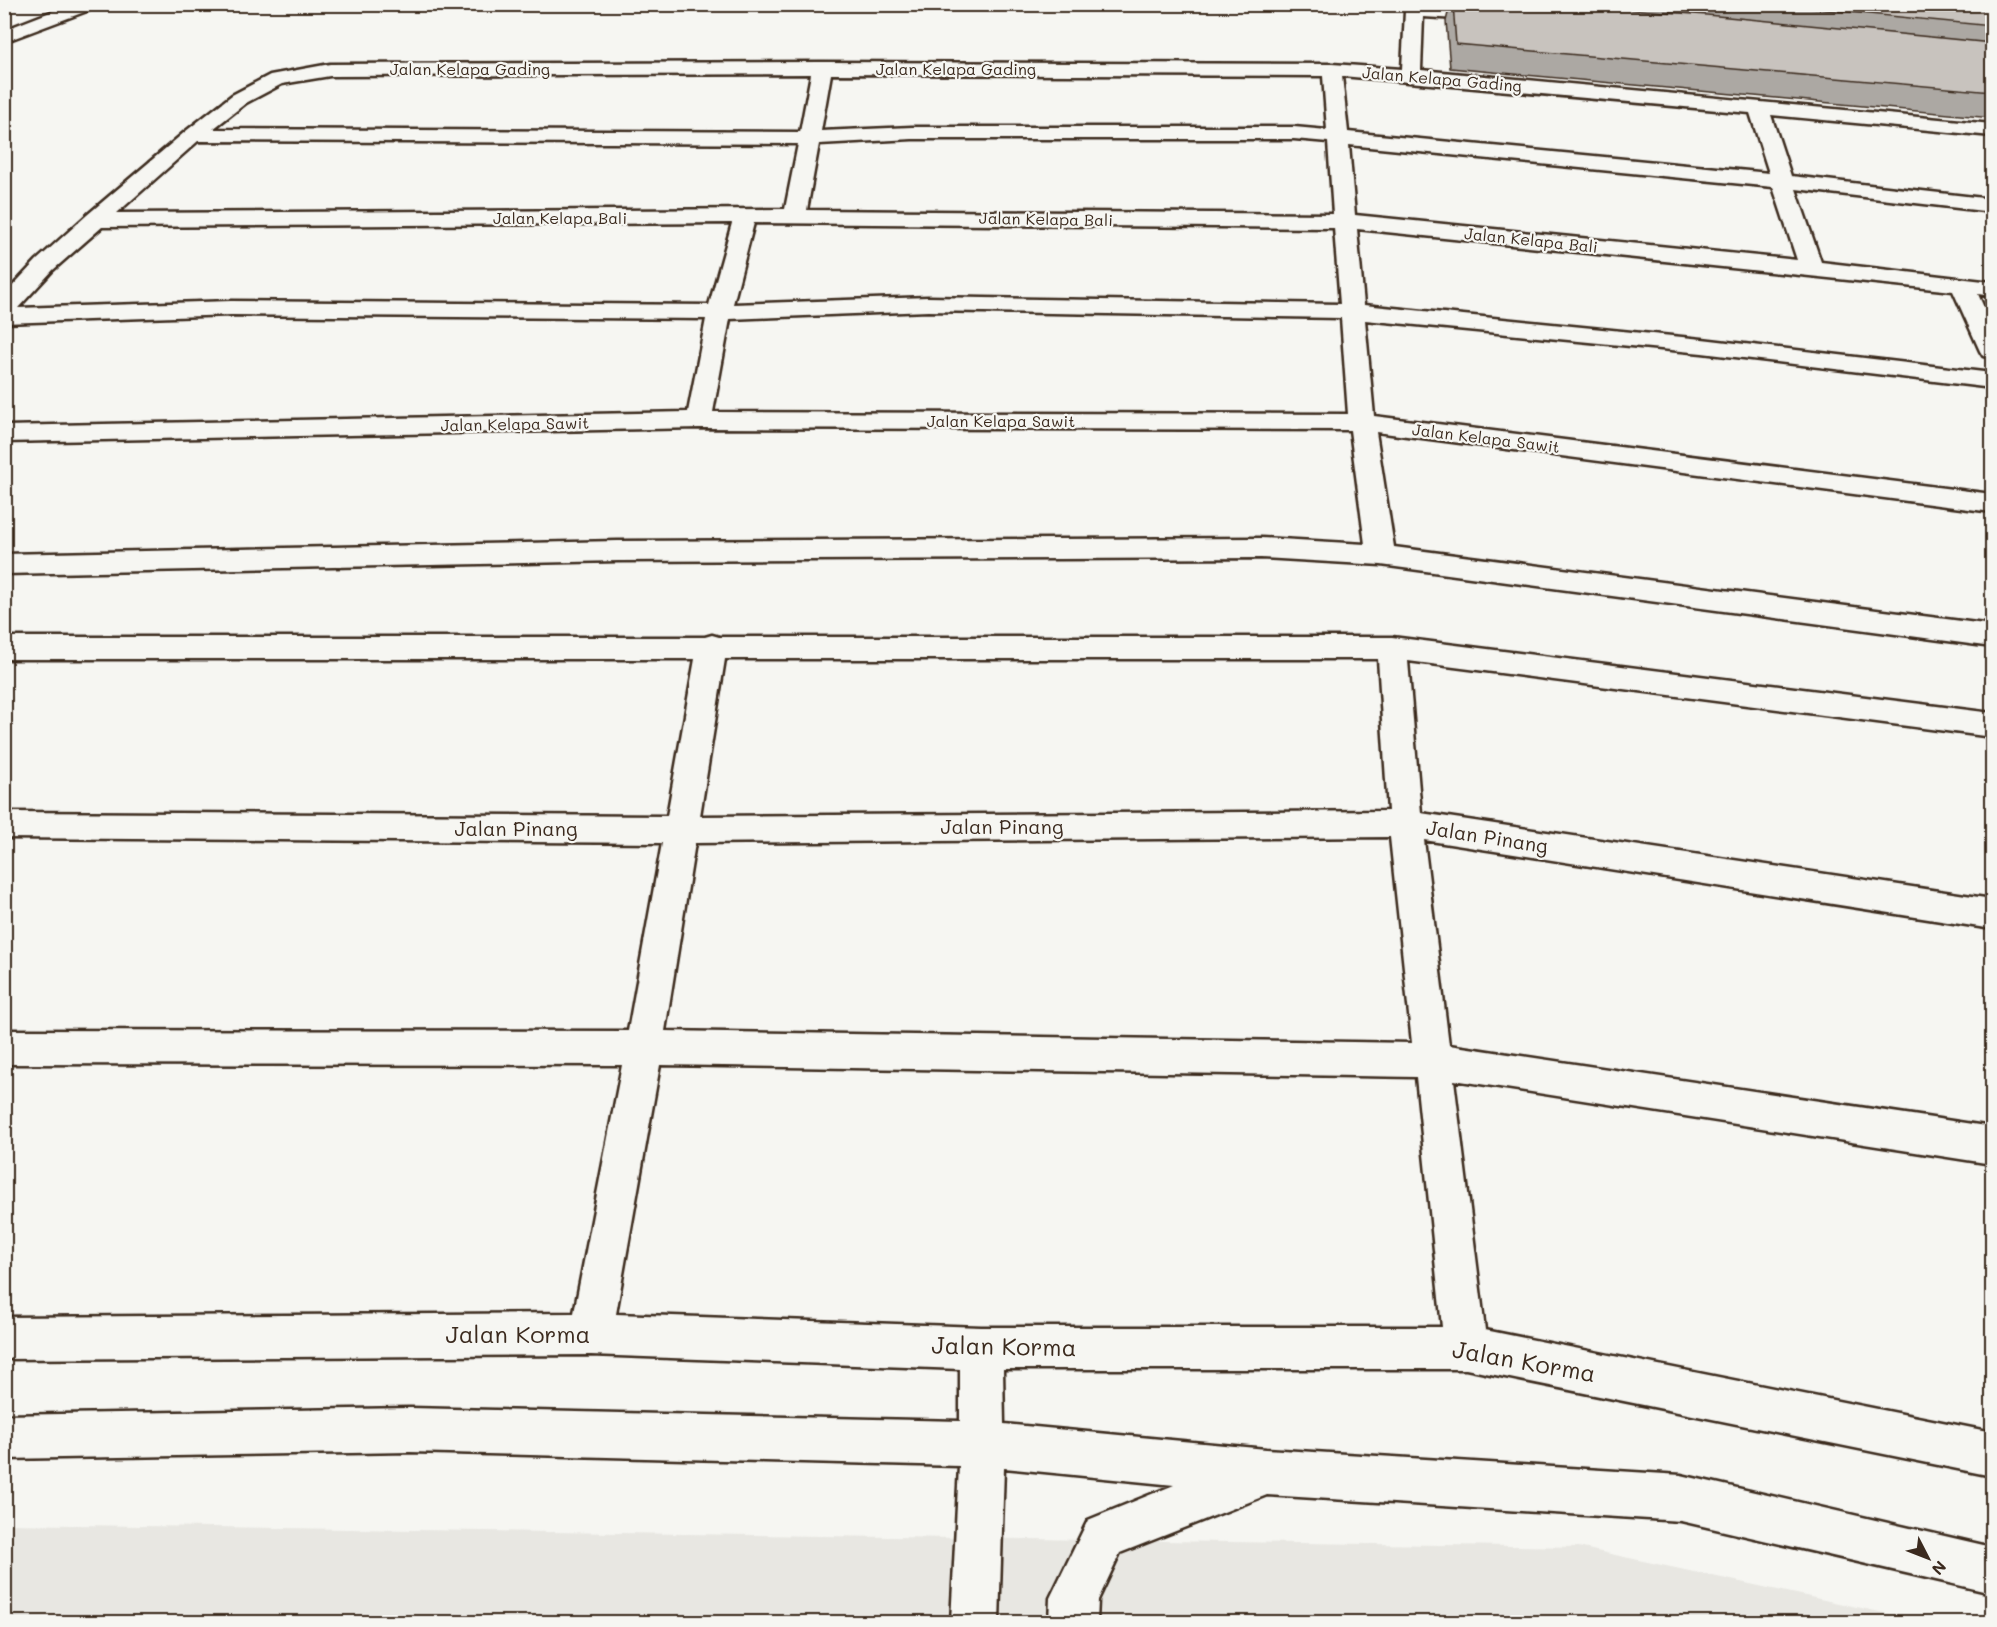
<svg xmlns="http://www.w3.org/2000/svg" width="1997" height="1627" viewBox="0 0 1997 1627" font-family="Mali,sans-serif">
<style>
.built{fill:#e8e7e2}
.lines{fill:none;stroke-linecap:round;stroke-linejoin:round}
.minor-casing{stroke:#3b2a1e;stroke-width:5}
.minor{fill:#f6f6f2;fill-rule:evenodd}
.wall{fill:#aca8a3;stroke:#3b2a1e;stroke-width:1.5}
.building{fill:#c8c3be;stroke:#3b2a1e;stroke-width:1.5}
.labels{text-anchor:middle;stroke-width:4.5;stroke-linejoin:round;paint-order:stroke}
.far-street-label{font-size:16px;fill:#3b2a1e;stroke:#f6f6f2}
.street-label{font-size:20px;fill:#3b2a1e;stroke:#f6f6f2}
.near-street-label{font-size:24px;fill:#3b2a1e;stroke:#f6f6f2}
</style>
<rect width="100%" height="100%" fill="#f6f6f2"/>
<filter id="ink" filterUnits="userSpaceOnUse"><feTurbulence type="fractalNoise" baseFrequency=".0167" numOctaves="2"/><feDisplacementMap in="SourceGraphic" scale="12" xChannelSelector="R" yChannelSelector="G"/><feConvolveMatrix kernelMatrix="1 2 1 2 8 2 1 2 1" color-interpolation-filters="sRGB"/></filter>
<g filter="url(#ink)">
<path class="built" d="M5,1524L1578,1547L1926,1622H5Z"/>
<g class="lines">
<g class="minor-casing">
<path id="minor" d="M71,4H98L95,8L4,42V30Z
M1408,4L1492,11L1498,12L1501,16L1498,20L1492,21L1423,17L1421,70L1992,124V136L1771,115L1791,176L1992,199V212L1796,189L1821,262L1992,282V296L1978,294L1992,326V358L1983,356L1980,351L1953,291L1357,229L1364,305L1702,339L1992,373V388L1702,353L1365,320L1374,416L1992,494V512L1376,432L1394,547L1992,625V647L1381,565L1261,558L618,561L4,574V554L618,541L1261,538L1365,544L1350,430L699,428L4,442V426L688,412L706,319L231,315L4,323V295L37,260L87,215L186,131L232,95L270,75L330,64L822,62L1332,64L1402,69L1405,11ZM811,74L800,132L213,129L246,103L282,84L330,76ZM831,74L1323,76L1327,130L1294,127H912L821,131ZM1342,76L1750,113L1769,173L1348,132ZM912,139H1294L1328,142L1333,214L807,210L819,144ZM198,141L798,144L785,209L117,213ZM1349,145L1773,187L1797,260L1355,215ZM732,223L709,305L231,301L18,308L53,270L102,227ZM754,223L1334,228L1340,304L928,297L733,304ZM928,311L1341,318L1348,414L713,412L730,319Z
M712,635L719,637H1392L1992,713V737L1408,661L1421,813L1992,899V929L1424,840L1449,1045L1992,1127V1164L1454,1080L1485,1330L1992,1432V1476L1466,1369H1003L1004,1424L1266,1449L1681,1475L1992,1547V1593L1681,1521L1267,1495L1120,1553L1098,1600L1097,1622H1049L1050,1598L1088,1520L1174,1485L1004,1468L999,1622H951L959,1466L410,1452L4,1459V1415L410,1408L960,1421V1369L591,1355L4,1359V1317L574,1313L622,1065L4,1064V1030L628,1031L662,843L4,838V812L667,816L695,659H4V637H705ZM725,659H1378L1388,811L700,816ZM1390,837L1412,1043L665,1031L695,843ZM660,1065L1416,1077L1442,1327H981L616,1314Z"/>
</g>
<use href="#minor" class="minor"/>
</g>
<path class="wall" d="M1446,4H1992V118L1450,68L1446,21L1450,5Z"/>
<path class="building" d="M1453,4H1555L1707,15L1992,43V92L1456,44Z
M1765,4H1992V26Z"/>
</g>
<g class="labels">
<g class="far-street-label">
<text x="470" y="75">Jalan Kelapa Gading</text>
<text x="956" y="75">Jalan Kelapa Gading</text>
<text transform="translate(1442 79) rotate(5)" y="6">Jalan Kelapa Gading</text>
<text x="560" y="224">Jalan Kelapa Bali</text>
<text transform="translate(1046 219) rotate(1)" y="6">Jalan Kelapa Bali</text>
<text transform="translate(1531 240) rotate(6)" y="6">Jalan Kelapa Bali</text>
<text x="1001" y="427">Jalan Kelapa Sawit</text>
<text transform="translate(515 424) rotate(-1)" y="6">Jalan Kelapa Sawit</text>
<text transform="translate(1486 438) rotate(7)" y="6">Jalan Kelapa Sawit</text>
</g>
<g class="street-label">
<text x="1002" y="834">Jalan Pinang</text>
<text x="516" y="836">Jalan Pinang</text>
<text transform="translate(1487 837) rotate(9)" y="7">Jalan Pinang</text>
</g>
<g class="near-street-label">
<text x="518" y="1343">Jalan Korma</text>
<text transform="translate(1004 1347) rotate(1)" y="8">Jalan Korma</text>
<text transform="translate(1524 1362) rotate(10)" y="8">Jalan Korma</text>
</g>
</g>
<rect width="1997" height="1627" fill="none" stroke="#f6f6f2" stroke-width="24"/>
<rect x="12" y="12" width="1973" height="1603" fill="none" stroke="#3b2a1e" stroke-width="2" filter="url(#ink)"/>
<g transform="translate(1928 1558) rotate(132)" stroke="#f6f6f2" stroke-width="4.5" paint-order="stroke">
<path d="M0-4.5L10 22L0 15L-10 22Z" fill="#3b2a1e"/>
<text y="-9" font-size="16" font-weight="bold" text-anchor="middle" fill="#3b2a1e">N</text>
</g>
</svg>
